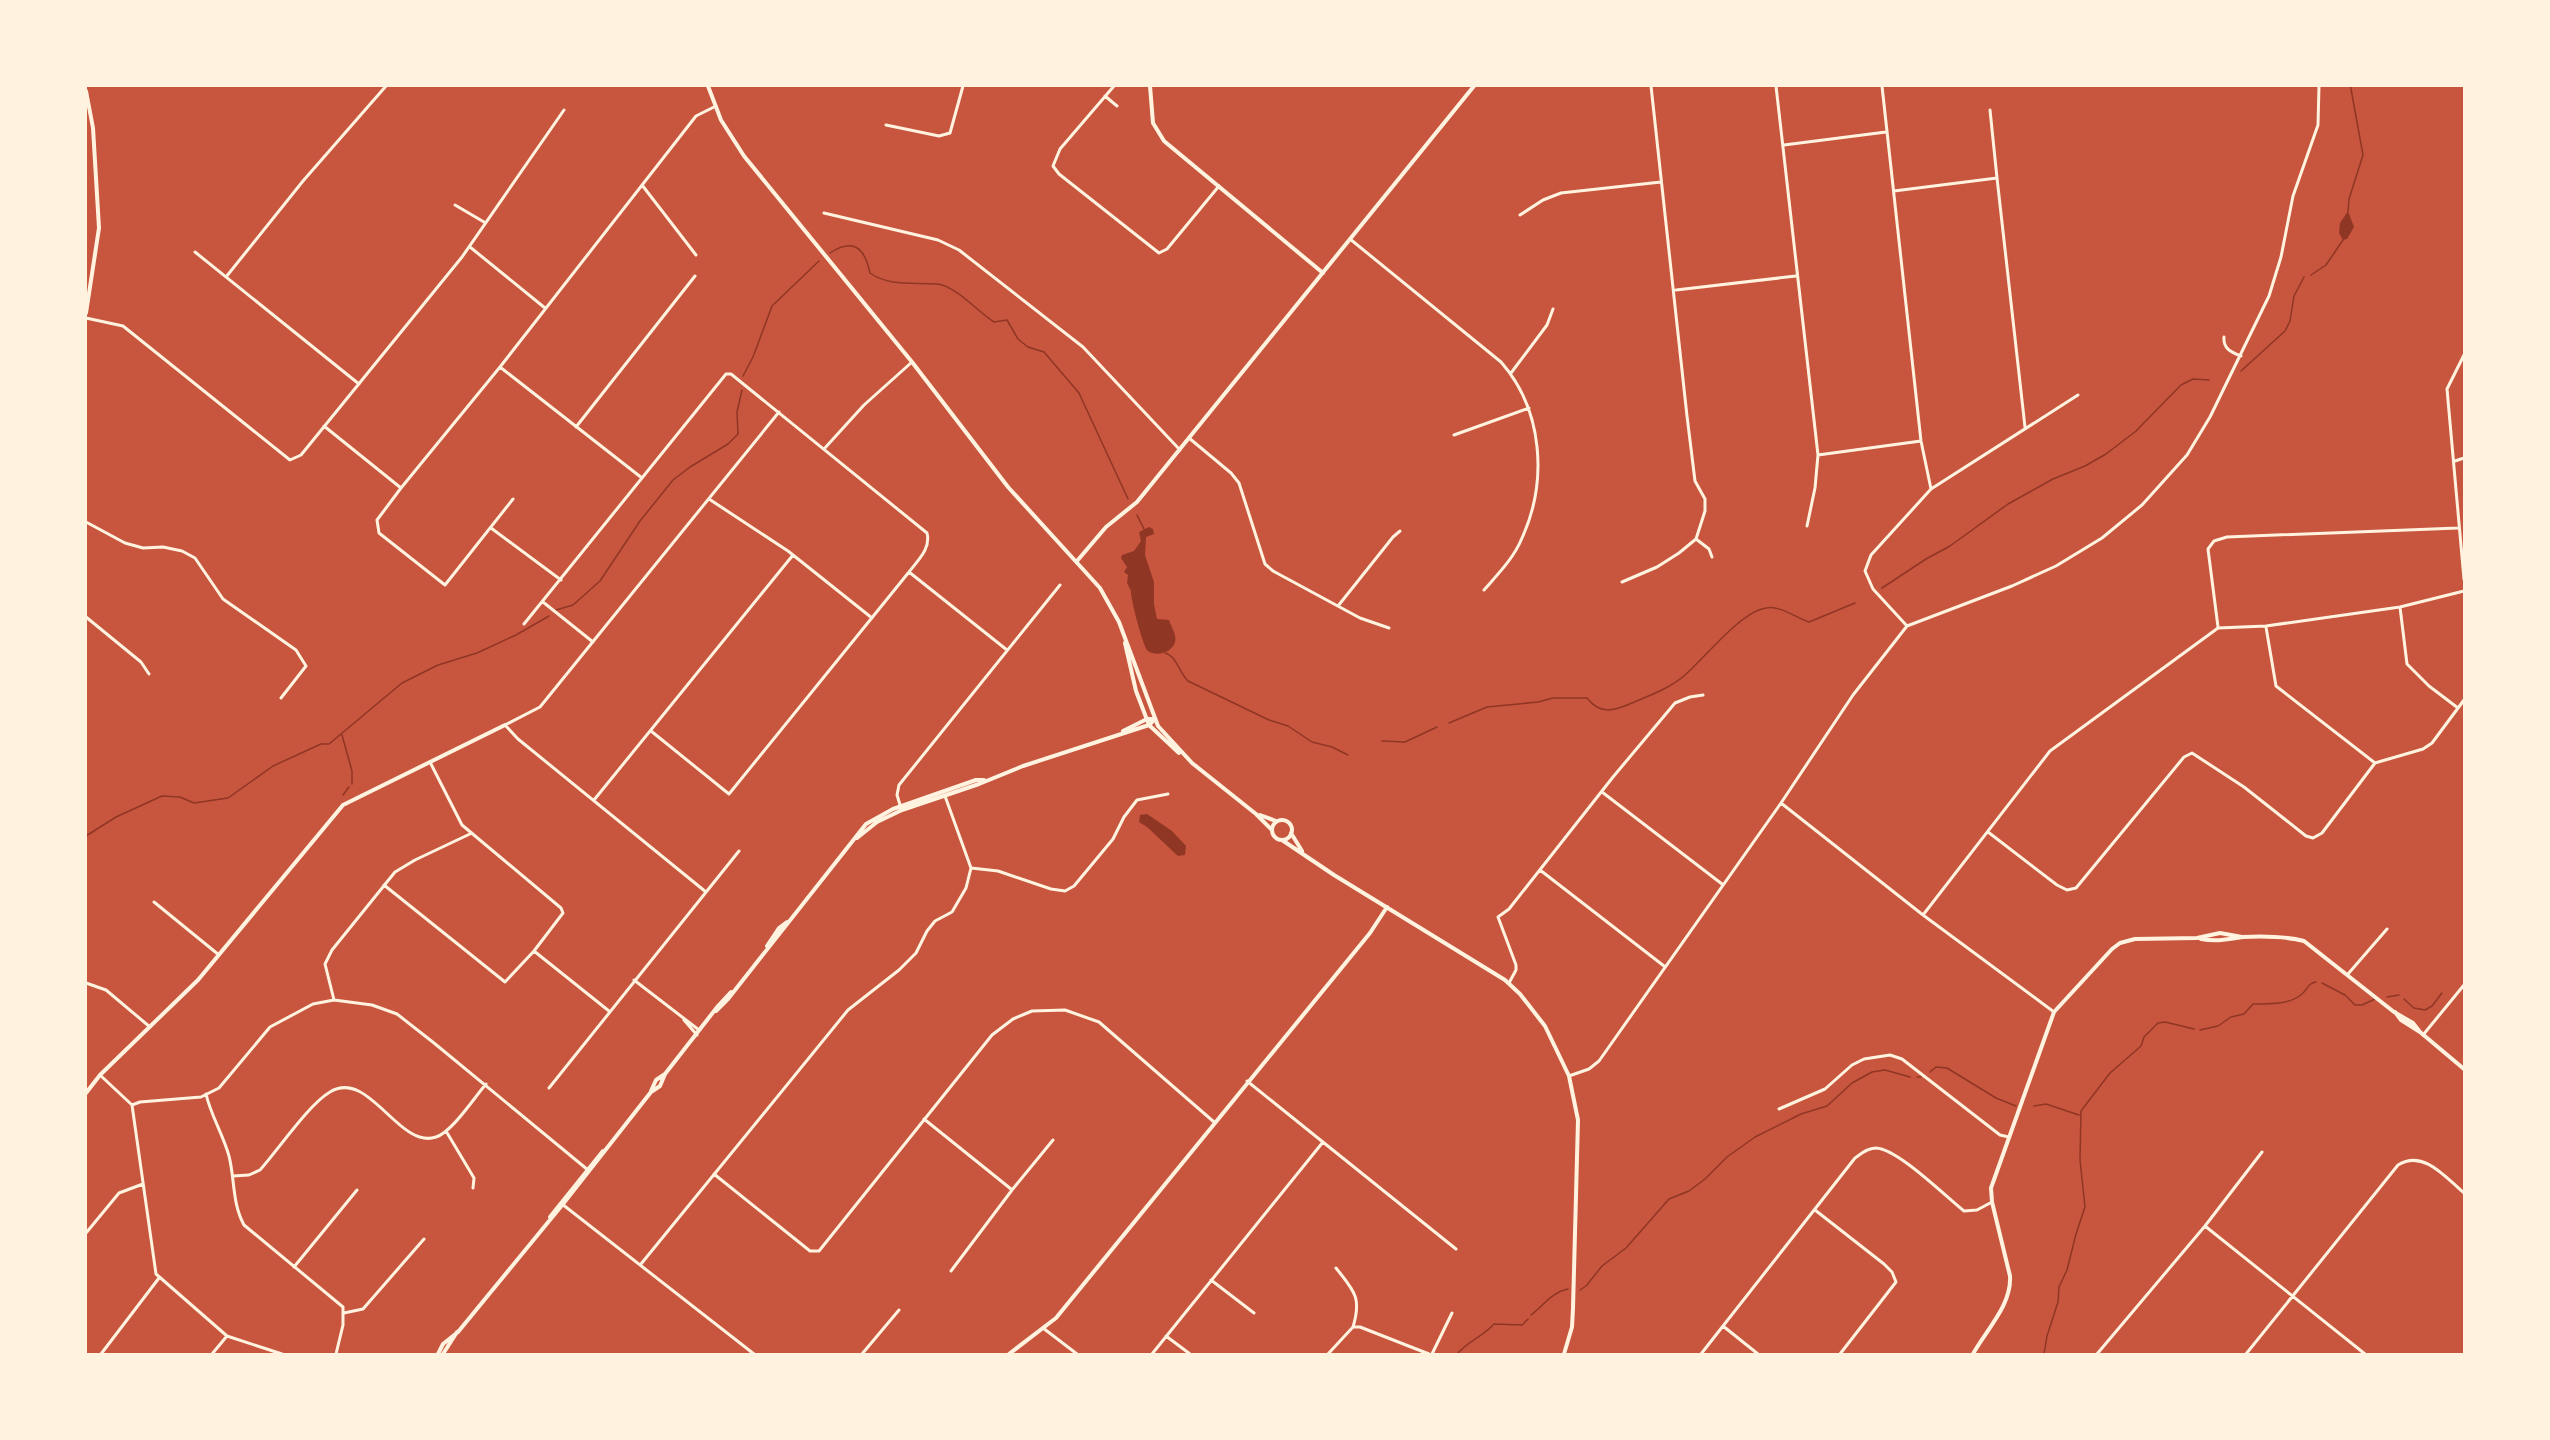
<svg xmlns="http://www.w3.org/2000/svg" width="2550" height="1440" viewBox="0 0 2550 1440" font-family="'Nunito Sans',sans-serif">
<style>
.water{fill:#8f3625}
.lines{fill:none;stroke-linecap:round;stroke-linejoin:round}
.stream{stroke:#8f3625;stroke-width:1.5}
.minor{stroke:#fff3e0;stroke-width:3}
.tertiary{stroke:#fff3e0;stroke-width:4}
.secondary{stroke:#fff3e0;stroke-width:4}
</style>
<rect width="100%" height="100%" fill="#c8553d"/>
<path class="water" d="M2348,211L2354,227L2347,239L2343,240L2339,233L2340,223Z
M1149,527L1153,529L1154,534L1146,537L1145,555L1154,582V604L1157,619L1169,620C1171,627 1177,635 1175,642C1172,653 1156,657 1148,651C1143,648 1130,596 1131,591L1127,583L1128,575L1124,572L1127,567L1121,558L1122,555L1134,551L1141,541L1139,532Z
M1147,814L1172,831L1186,846L1185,855L1178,856L1147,827L1139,822L1140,815Z"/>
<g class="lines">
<path class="stream" d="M2351,86V88
M2348,211L2349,199L2363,155L2351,89
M830,253C854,237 865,249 870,273C890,287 914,282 937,284C956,286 978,312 994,322L1007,320L1018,339L1028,347L1044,352L1079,393L1128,499
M2311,275L2326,265L2343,240
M2241,371L2285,331L2290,321L2294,296L2304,277
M743,376L753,357L772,306L819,261
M1137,515L1144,529
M1882,588L1926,559L1950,546L2008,504L2053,479L2085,466L2106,454L2136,431L2181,385L2193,379L2209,380
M556,610L573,605L600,581L640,521L673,480L690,467L728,444L738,434L737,412L742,390
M1165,653C1177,656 1179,673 1188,681L1269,720L1288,726L1312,742L1332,747L1348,755
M1449,723L1487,707L1538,702L1553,698H1587C1600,715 1614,711 1632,703C1650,695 1669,689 1685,675C1705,658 1740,612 1766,608C1780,605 1796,618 1809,622L1855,603
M342,735L352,771V784
M1382,741L1405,742L1437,727
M343,795L349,787
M86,836L116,817L162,796L180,797L194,803L228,798L273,766L321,744H329L402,683L438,665L477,653L516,635L549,616
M2322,983L2345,995L2355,1005H2362L2375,999
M2387,997L2399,995
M2404,999L2414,1008L2425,1010L2432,1006L2442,993
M2200,1030L2218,1026L2231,1017L2244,1014L2253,1004C2268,1004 2290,1005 2302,994C2308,989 2308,983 2316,982
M1930,1072L1936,1067L1947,1068L1996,1098L2016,1106
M1917,1077H1921
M2034,1106L2046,1104L2079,1115
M1580,1290L1586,1286L1602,1266L1626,1248L1669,1199L1689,1191L1705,1179L1727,1157L1755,1137L1801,1114L1827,1106L1852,1083L1872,1072L1885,1070L1910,1077
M1531,1315C1543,1306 1552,1292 1568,1289
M1457,1354C1471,1339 1481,1338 1494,1324L1522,1325L1528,1319
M2044,1354L2047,1336L2058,1302L2059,1287L2067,1270L2076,1234L2085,1207L2080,1160L2081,1111L2110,1073L2141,1046L2144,1037L2158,1023L2165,1022L2194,1029"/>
<path class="minor" d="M1114,86L1060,149L1053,166L1059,174L1159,253L1167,249L1219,186
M1776,86L1818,455L1921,441
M1882,86L1921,441L1931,489
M1105,96L1117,106
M1990,110L1997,178
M886,125L939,136L950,133L963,86
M1784,145L1886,132
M642,185L696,255
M1894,191L1997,178L2025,427
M455,205L484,222
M824,213L938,240L959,250L1083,347L1180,450
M1520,215L1543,200L1561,193L1661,182
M1350,239L1501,362C1543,410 1548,481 1522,538C1514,558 1498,574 1484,590
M470,247L545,308
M195,252L359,384
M226,277L303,181L386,86
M1676,290L1796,276
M86,318L123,326L290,460L301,455L462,257L564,110
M2224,337C2223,349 2231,352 2241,356
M2464,355L2447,389L2464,579
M500,367L642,478
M1511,373L1547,325L1553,309
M324,426L401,488
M576,427L695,276
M1454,435L1529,408
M1189,438L1231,473L1239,483L1265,564L1273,571L1360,618L1389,628
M824,449L864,405L912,362
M2455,461L2464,458
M513,499L445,585L379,533L377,520L401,488L500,367L696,116L714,107
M709,499L788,551L872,618
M86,522L125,543L143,548L163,547L182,551L195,558L223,599L296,650L306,666L281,698
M1807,526L1815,488L1818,455
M491,528L561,580
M1696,539L1709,549L1712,557
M1622,582L1657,567L1679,553L1696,539L1705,511V499L1695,481L1687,416L1651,86
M543,602L593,642
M1338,606L1393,537L1400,531
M2400,607L2407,664L2429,686L2458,708
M86,617L141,662L149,674
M524,624L726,374H731L927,533C931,549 918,560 909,572L1007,650
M1907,626L1873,589L1865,571L1871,555L1931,489L2078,395
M2218,627L2208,549L2214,541L2227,537L2458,528
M2266,627L2276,686L2375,763L2423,749L2432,743L2464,700
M651,731L729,794L909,572
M1602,792L1722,884
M594,800L793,555
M1781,803L1923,915L2054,1012
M901,808L897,795L899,785L1060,585
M1988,832L2057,885L2067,890L2076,888L2184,757L2192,753L2244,787L2306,836L2313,838L2322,833L2375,763
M971,868L998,871L1051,889L1065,891L1074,886L1113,839L1124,817L1137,800L1168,794
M1540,870L1664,966
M384,885L505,982L534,951L563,913L561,908L462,825L430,762
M706,892L518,739L505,725L540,707L779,412
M154,902L219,955
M1923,915L2050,751L2218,628L2266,626L2400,607L2464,591
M534,951L609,1011
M2348,974L2387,929
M634,980L699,1030
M86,983L106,990L150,1027
M1509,983L1516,970V965L1498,917L1509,909L1613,777L1675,703L1690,697L1703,695
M334,1000L325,964L332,950L395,872L415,860L472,833
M684,1020L697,1035
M2423,1035L2464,985
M100,1075L132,1105L156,1274L227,1336L282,1354
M1569,1076L1589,1069L1599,1061L1781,803L1853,695L1907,626L2012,586L2056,566L2102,538L2142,505L2187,455L2210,417L2269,296L2281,257L2293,196L2318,125L2319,86
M1247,1081L1456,1249
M549,1088L739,851
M206,1094C211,1116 223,1134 229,1156C235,1180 232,1203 244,1225L343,1307V1325L336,1354
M132,1105L140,1102L201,1097L219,1088L270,1027L313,1004L334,1000L372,1005L397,1014L434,1043L588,1170
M1779,1109L1825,1089L1852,1065L1864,1059L1890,1055L1902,1059L2000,1135L2009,1137
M924,1119L1011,1189
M446,1131L474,1178L473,1188
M714,1174L810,1251H819L992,1035L1013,1019L1032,1011L1065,1010L1099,1022L1214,1122
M233,1176L249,1175L260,1170C278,1150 309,1104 330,1092C369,1068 399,1150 436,1137C452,1132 474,1098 486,1084
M562,1204L754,1354
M1815,1210L1884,1264L1892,1272L1896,1282L1840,1354
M2205,1226L2365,1354
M86,1233L119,1193L143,1184
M641,1264L848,1010L899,970L916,953L927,931L935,921L952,912L966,888L971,868L945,796
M294,1267L357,1190
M1336,1268C1354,1291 1362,1297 1353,1327
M951,1271L1012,1190L1053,1140
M1211,1280L1254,1313
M344,1313L363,1309L424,1239
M1723,1326L1758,1354
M1043,1328L1077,1354
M1166,1336L1190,1354
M101,1354L159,1278
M212,1354L227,1336
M862,1354L899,1310
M1152,1354L1323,1142
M1328,1354L1353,1327H1360L1429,1354
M1432,1354L1452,1313
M1701,1354L1855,1158C1861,1154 1867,1148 1876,1148C1898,1149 1945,1196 1964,1211L1977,1210L1992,1202
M2097,1354L2205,1226L2262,1152
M2246,1354L2398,1165C2424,1149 2446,1178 2464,1193"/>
<path class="tertiary" d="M1150,86L1153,123L1164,141L1323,273
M86,91L93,128L99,228L86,313
M1077,561L1106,527L1137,502L1474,86
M1123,731L1147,719H1154
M857,838L877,822L902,810L979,784L1023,766L1149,725L1155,719
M2201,939C2217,942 2228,939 2243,937C2264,936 2284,936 2304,941L2394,1012L2413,1023L2420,1032
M767,946L779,928L787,922
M716,1011L728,999L866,824L893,809L976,780H984
M2395,1012L2401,1020L2420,1032L2464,1069
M651,1091L656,1080L665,1074
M86,1093L100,1075L198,980L343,805L505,725
M550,1217L603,1151
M438,1354L443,1344L458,1332L563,1204L651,1092L660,1086L665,1074L718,1006L731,992
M443,1354L457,1332
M1009,1354L1056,1318L1370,933L1387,907
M1973,1354C1986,1330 2012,1305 2010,1276L1992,1202L1991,1188L2054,1012L2112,949L2120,943L2135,939L2197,938L2220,933L2242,937"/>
<path class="secondary" d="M708,86L721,120L744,156L912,362L1008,487L1100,588L1119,622L1158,726L1193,764
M1125,643L1136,691L1149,725L1179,753
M1192,763L1256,814L1271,829
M1260,815L1276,821
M1272 830a10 10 0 1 1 20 0a10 10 0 1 1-20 0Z
M1291,833L1302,851
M1282,840L1334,875L1505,980L1520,994L1545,1026L1569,1076L1578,1120L1573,1308L1572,1327L1564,1354"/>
</g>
<rect width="2550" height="1440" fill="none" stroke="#fff3e0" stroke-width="174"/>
</svg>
